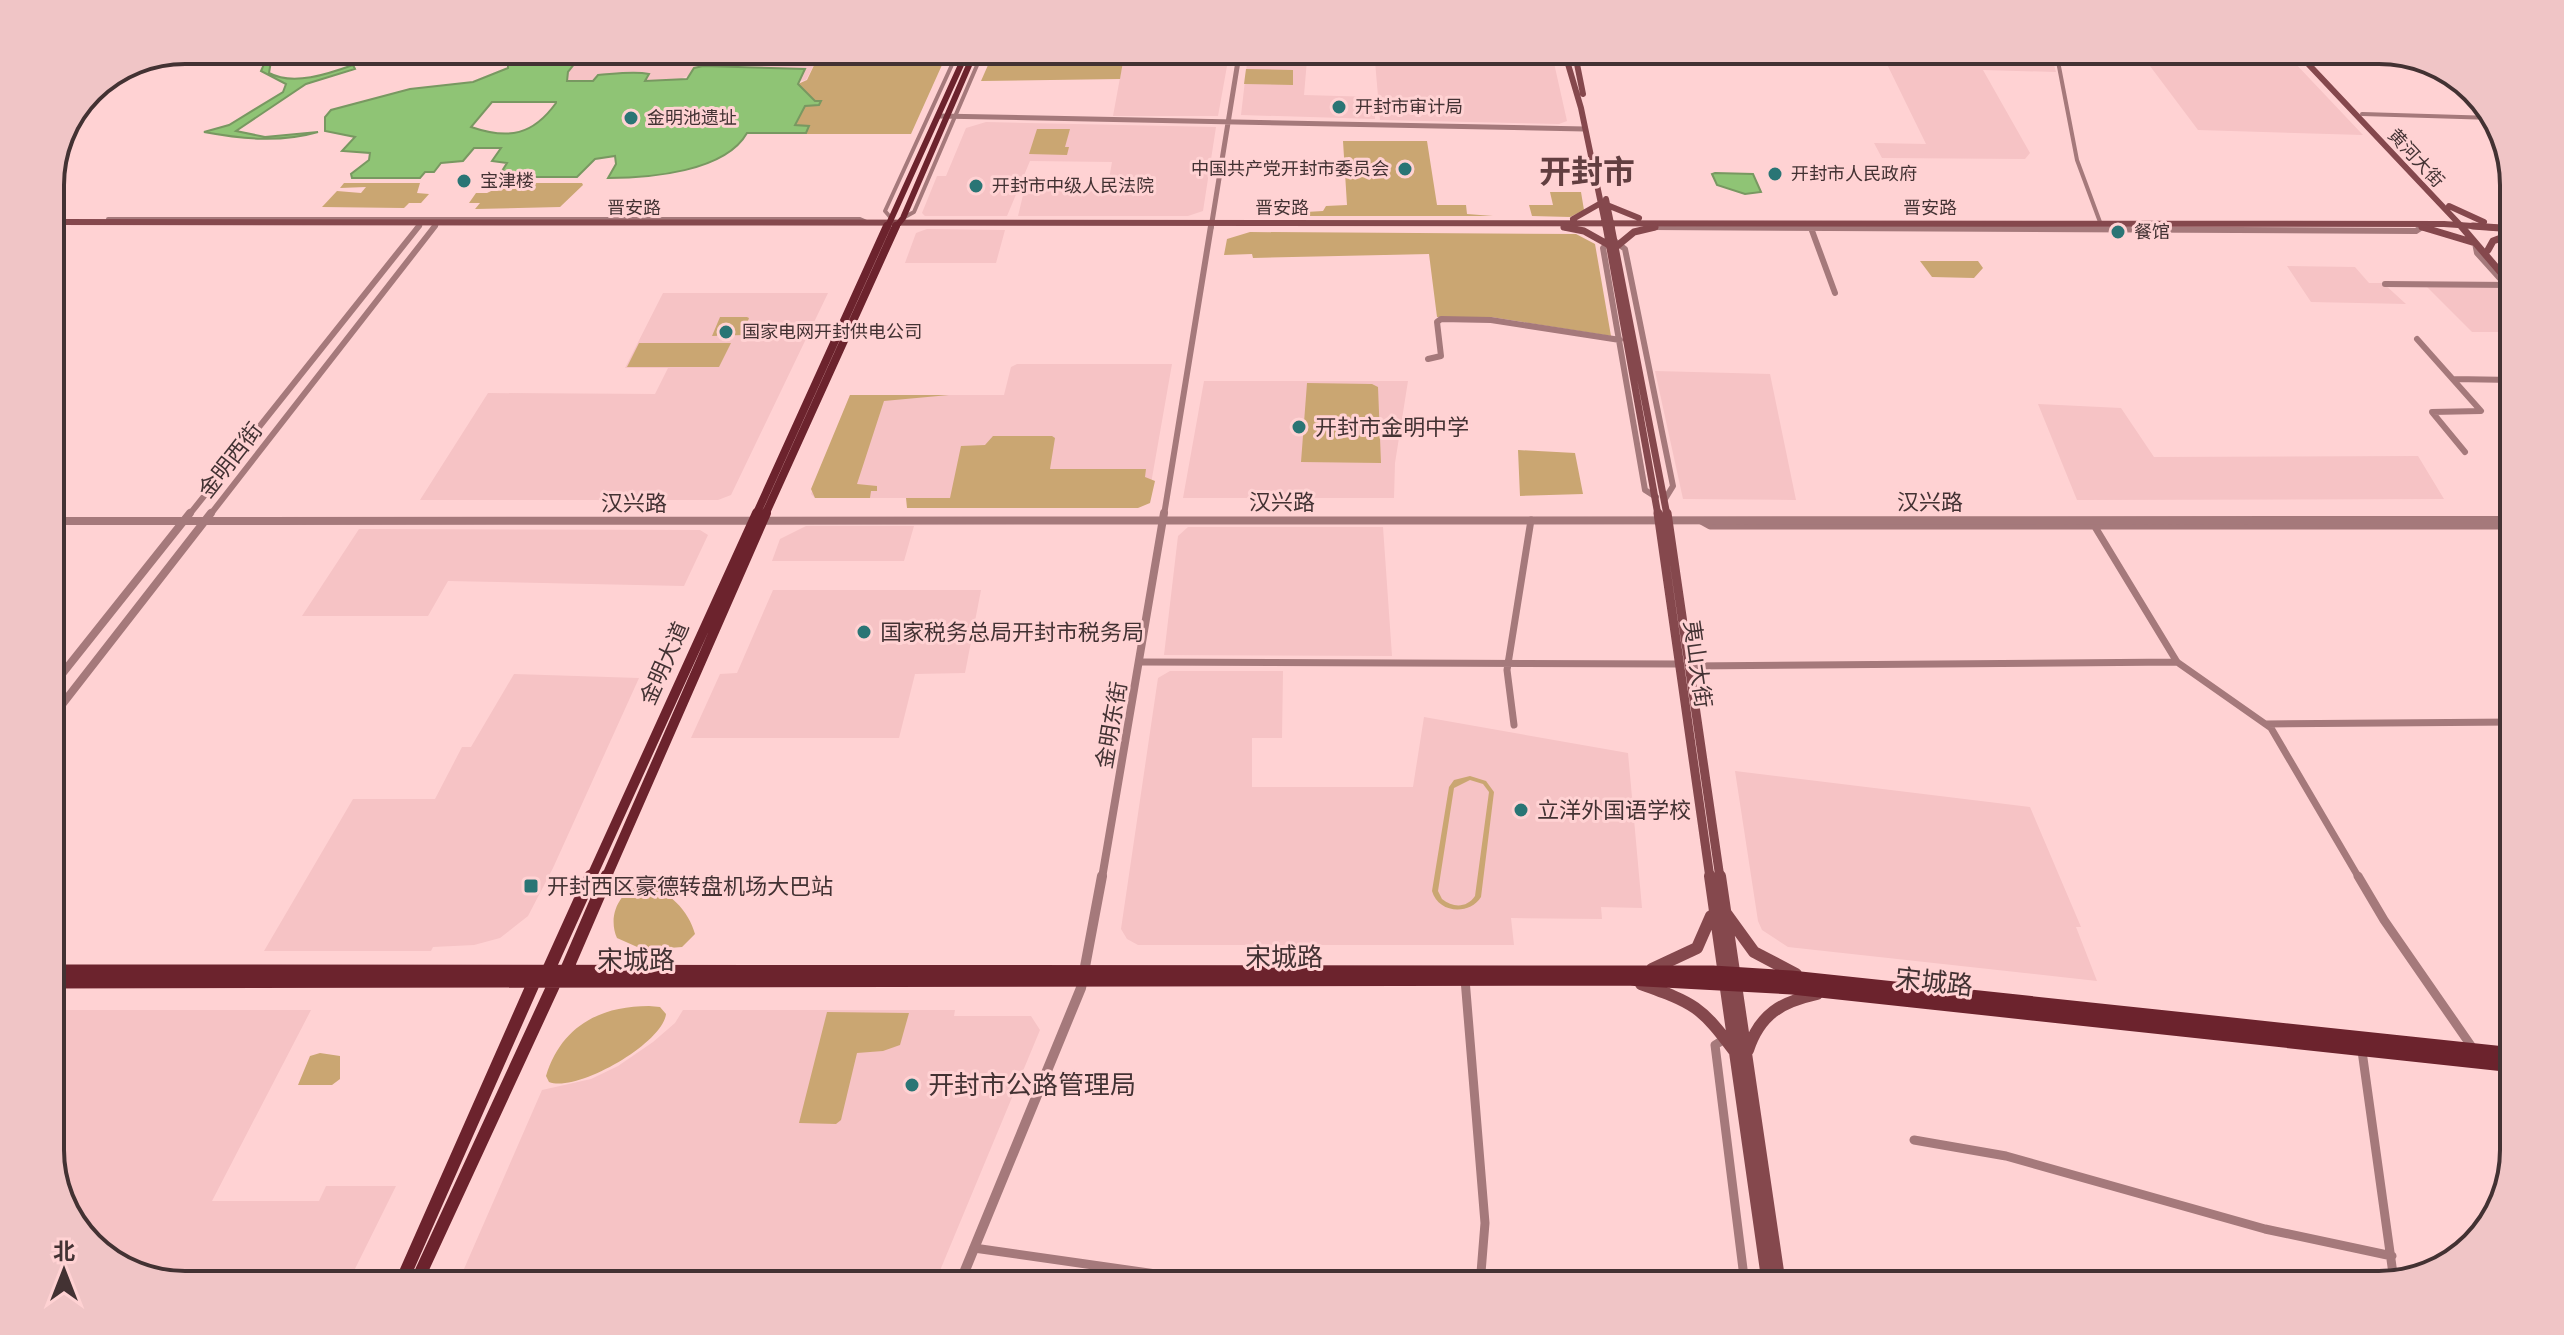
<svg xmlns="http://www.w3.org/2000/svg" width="2564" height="1335" viewBox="0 0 2564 1335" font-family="Commissioner,'Noto Sans SC',sans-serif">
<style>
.built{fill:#f6c3c5}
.green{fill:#caa672;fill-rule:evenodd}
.water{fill:#8fc475;stroke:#789861;stroke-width:2;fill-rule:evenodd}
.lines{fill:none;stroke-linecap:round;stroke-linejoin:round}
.minor-far3{stroke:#a5797b;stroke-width:4}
.minor-far2{stroke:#a5797b;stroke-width:6}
.minor-far1{stroke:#a5797b;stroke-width:7}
.minor{stroke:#a5797b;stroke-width:9}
.tertiary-far3{stroke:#a5797b;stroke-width:5}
.tertiary-far2{stroke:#a5797b;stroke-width:6}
.tertiary-far1{stroke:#a5797b;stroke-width:8}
.tertiary{stroke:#a5797b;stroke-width:10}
.secondary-far3{stroke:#85484d;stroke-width:6}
.secondary-far2{stroke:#85484d;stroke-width:7}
.secondary-far1{stroke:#85484d;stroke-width:9}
.secondary{stroke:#85484d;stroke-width:12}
.primary-far3{stroke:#6c232d;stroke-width:6}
.primary-far2{stroke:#6c232d;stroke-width:8}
.primary-far1{stroke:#6c232d;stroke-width:10}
.primary{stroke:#6c232d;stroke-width:13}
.poi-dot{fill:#2a7575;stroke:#ffd2d3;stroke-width:3}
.labels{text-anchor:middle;stroke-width:6;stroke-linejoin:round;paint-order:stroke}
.far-poi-label{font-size:18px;fill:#433233;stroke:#ffd2d3;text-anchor:start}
.far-street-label{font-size:18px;fill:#433233;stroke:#ffd2d3}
.poi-label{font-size:22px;fill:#433233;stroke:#ffd2d3;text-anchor:start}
.street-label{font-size:22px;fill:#433233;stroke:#ffd2d3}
.near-street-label{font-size:26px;fill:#433233;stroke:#ffd2d3}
.near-poi-label{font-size:26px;fill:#433233;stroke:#ffd2d3;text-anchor:start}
.far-town-label{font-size:32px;font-weight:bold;fill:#623e40;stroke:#ffd2d3}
.rim{fill:none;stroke:#433233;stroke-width:4}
</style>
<rect width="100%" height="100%" fill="#ffd2d3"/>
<path class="built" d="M1881,52L2051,54L2056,72L1983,70L2030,153L2025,159L1882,158L1874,143L1926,144Z
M1552,54L1567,121L1559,124L1380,120L1375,61L1307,60L1304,95L1374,97L1375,119L1241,115L1248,55Z
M2141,54L2281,58L2293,61L2363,135L2198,130Z
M1229,55L1218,116H1113L1124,56Z
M818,57L806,80L800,81L805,70L731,65L707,68L675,81H644L642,73H609L593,81H566L567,73L579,58Z
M986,122L1216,127L1203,211L1188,216H1018L1024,191H1107L1112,162L1030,161L1007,216H925L922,213L937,176H946L966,128Z
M924,230L927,229L1005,230L996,263H905L916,233Z
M2287,266L2355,267L2369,283H2383L2406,304L2311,302Z
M2426,286H2497L2514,303V332H2472Z
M663,293H828L731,495L718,500H420L488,393L655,394L668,368H625Z
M1017,364H1172L1149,495L1144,498H815L811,494L850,395H1004L1011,367Z
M1655,371L1770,374L1796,500L1683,499Z
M1204,381H1408L1395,463L1394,498H1183Z
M2038,404L2121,408L2154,457L2418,456L2444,499L2077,500Z
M806,526H914L904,561H772L780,539Z
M1188,527H1383L1392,656L1164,655L1178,536Z
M359,529L700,530L708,535L684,586L448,581L428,616H302Z
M773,590H981L965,673L915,674L899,738H691L720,674L737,673Z
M1170,671H1283L1282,738H1252V787H1413L1424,717L1628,753L1642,908L1601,907L1602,919L1511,918L1514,945H1138L1127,939L1121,929L1158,678Z
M514,674L639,678L553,868L528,916L500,938L474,945L433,947L431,951H264L353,799H435L462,747H471Z
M1735,771L2030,807L2081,927H2076L2097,981L1788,947L1762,930L1758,921Z
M50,1010H311L212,1201H319L326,1186H396L347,1285H185L125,1271L73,1226L50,1160Z
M683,1010H955L954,1016H1031L1040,1030L934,1285H457L542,1090L591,1079L618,1066L653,1042L675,1023Z"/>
<path class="green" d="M946,56L911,134H805L808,127L795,126L805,105H818L798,84L807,80L818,57Z
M992,56H1124L1120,79L981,81Z
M1246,69L1293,70V85L1244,84Z
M1037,129H1070L1065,147H1069L1067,155L1029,154Z
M1343,141H1427L1437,205H1466L1467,214L1493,216H1305L1306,212L1323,211L1326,206L1347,205Z
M344,183H420L417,193L429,194L421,203H409L404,208L322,207L337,191L361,193L366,187L340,188Z
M508,183H582L583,185L560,207L475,209L480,203H469L476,193H487Z
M1550,192H1581L1584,210L1570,217L1532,216L1529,205H1553Z
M1250,232L1576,234L1595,244L1611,336L1491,317H1437L1429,254L1253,258L1252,254L1224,255L1227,239Z
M1920,261H1978L1983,268L1974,278L1932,277Z
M720,317H747L749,318L743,335L712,336Z
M639,343H731L719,367H627Z
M1307,383L1372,384L1378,387L1381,463L1301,462Z
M850,395H949L884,401L857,484L877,486V491H871L870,498H815L811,489Z
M993,436H1052L1055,438L1050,469H1146L1145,477L1155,481L1150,503L1138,508H907L906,498H950L961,446L985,445Z
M1518,450L1575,453L1583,494L1520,496Z
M1470,776L1486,781L1494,792L1481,897C1469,916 1438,913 1432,891L1449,787L1454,780ZM1470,780L1483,784L1489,792L1475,896C1467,908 1453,908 1442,899L1438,891L1454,788Z
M644,885C668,889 689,911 695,934L682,947L644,950L617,938C607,916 620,888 644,885Z
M649,1006L660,1007L666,1014C663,1043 577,1093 549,1082L546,1076C561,1027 599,1006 649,1006Z
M827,1012L909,1013L900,1045L883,1051L857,1053L841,1120L836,1124L799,1123Z
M320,1053L340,1056V1079L332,1085H298L310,1056Z"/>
<path class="water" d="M495,58H579L568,72L567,81H593L598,75C614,74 633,71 649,74L645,81L687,79L694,68L703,66L805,69L798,84L815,101H821L819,105L805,106L795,125L809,126L806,133H747C725,172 649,178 608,178L616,164L615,156L595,159L577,177H507L510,172L502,171L507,163L492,161L501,148H474L463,161L441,163L434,172H425L420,178H352L351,174L369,160L370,153L342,151L355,137L325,131V117L331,110L410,89L473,82L508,68V59ZM492,102H556V103C533,135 509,140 471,127Z
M240,60L271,61L269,73C293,86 328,74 353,65L355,69L306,84L236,131L265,137L318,132C280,143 242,139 204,132L229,125L283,92L286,84L261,71L265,62Z
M1715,173L1753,174L1761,192L1745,194L1717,185L1712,174Z"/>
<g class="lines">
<path class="minor-far3" d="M2056,51L2077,160L2100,222
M2330,54L2407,57
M2362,114L2494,118
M891,218L885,211L956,56
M903,218L914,212L981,56
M108,219H860L869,223
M1652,227L1859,228"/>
<path class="minor-far2" d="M1652,227L2416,231L2422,227
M1811,228L1835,293
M1609,242L1603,248L1645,490L1656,497
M1616,242L1625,249L1673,486L1665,499
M2475,243L2477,253L2514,294
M2385,284L2511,285
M2417,339L2481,411L2432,412L2465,452
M1428,359L1441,356L1437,322L1441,319L1491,320L1620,340
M2453,379L2514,380"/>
<path class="minor-far1" d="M1701,521L1710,526H2514
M2092,522L2177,662L2271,728L2359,878
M1140,662L1680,664
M1690,666L2177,662
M2267,724L2514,722
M1514,725L1507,670L1531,520"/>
<path class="minor" d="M2358,876L2384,920L2474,1050
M1465,979L1485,1223L1480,1285
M1728,1037L1715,1045L1745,1285
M2362,1051L2394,1281
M1914,1140L2006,1156L2265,1229L2392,1256
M974,1248L1233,1285"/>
<path class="tertiary-far3" d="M938,116L1585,129
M417,228L422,222
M433,228L438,222
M1211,228L1239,55"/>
<path class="tertiary-far2" d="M189,515L419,226
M210,515L435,226
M1164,515L1211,226"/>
<path class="tertiary-far1" d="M50,521L2514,520
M50,689L190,513
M50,720L211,513
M1102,878L1164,513"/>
<path class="tertiary" d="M959,1285L1081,988L1102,876"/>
<path class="secondary-far3" d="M2295,50L2463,228
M1565,54L1581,108L1606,228
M1575,54L1583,94
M1606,199L1612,228
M1607,205L1639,218
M2449,206L2484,222
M1573,219L1601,203
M50,222L2444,224L2501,228
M1564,227L1569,228
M2422,227L2426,228
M1650,228L1655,227"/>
<path class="secondary-far2" d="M1606,226L1658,515
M1611,226L1667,515
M2461,226L2514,288
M2473,226L2514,229
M1564,227L1584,231L1609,245
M2422,227L2472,242
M1617,246L1634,232L1655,227
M2488,250L2493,241L2514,233"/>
<path class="secondary-far1" d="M1658,513L1710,878
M1667,513L1720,878"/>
<path class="secondary" d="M1710,876L1768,1285
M1720,876L1780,1285
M1725,912L1754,952L1796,974
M1652,969L1697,948L1711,916
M1641,984C1694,1003 1701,1006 1735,1052
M1748,1050C1760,1014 1781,1002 1817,994"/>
<path class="primary-far3" d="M2241,51L2393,53
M887,228L965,56
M895,228L903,218L973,56"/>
<path class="primary-far2" d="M756,515L887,226
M765,515L896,226"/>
<path class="primary-far1" d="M591,878L757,513
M606,878L766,513"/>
<path class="primary" d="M50,971L1713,972L1791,977L2514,1054
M50,982L1626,979L1792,988L2514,1066
M400,1285L534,982L548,971L591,876
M415,1285L555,982L566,971L607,876"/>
</g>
<g class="poi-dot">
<circle cx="1339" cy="107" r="8"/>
<circle cx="631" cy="118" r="8"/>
<circle cx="1405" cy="169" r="8"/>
<circle cx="1775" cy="174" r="8"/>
<circle cx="464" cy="181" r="8"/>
<circle cx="976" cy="186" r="8"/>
<circle cx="2118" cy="232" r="8"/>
<circle cx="726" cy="332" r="8"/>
<circle cx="1299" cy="427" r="8"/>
<circle cx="864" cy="632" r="8"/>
<circle cx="1521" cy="810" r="8"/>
<rect x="523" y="878" width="16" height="16" rx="4"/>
<circle cx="912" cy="1085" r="8"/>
</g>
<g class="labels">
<g class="far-poi-label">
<text x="1355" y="113">开封市审计局</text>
<text x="647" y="124">金明池遗址</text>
<text x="1389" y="175" text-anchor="end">中国共产党开封市委员会</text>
<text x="1791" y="180">开封市人民政府</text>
<text x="480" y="187">宝津楼</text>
<text x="992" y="192">开封市中级人民法院</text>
<text x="2134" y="238">餐馆</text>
<text x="742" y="338">国家电网开封供电公司</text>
</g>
<g class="far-street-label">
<text transform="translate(2416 158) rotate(47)" y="6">黄河大街</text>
<text x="634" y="214">晋安路</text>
<text x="1282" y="214">晋安路</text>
<text x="1930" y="214">晋安路</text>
</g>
<g class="poi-label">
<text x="1315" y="435">开封市金明中学</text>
<text x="880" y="640">国家税务总局开封市税务局</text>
<text x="1537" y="818">立洋外国语学校</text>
<text x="547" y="894">开封西区豪德转盘机场大巴站</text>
</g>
<g class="street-label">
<text transform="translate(230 460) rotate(-52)" y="8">金明西街</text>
<text x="1282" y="510">汉兴路</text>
<text x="1930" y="510">汉兴路</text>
<text x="634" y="511">汉兴路</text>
<text transform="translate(664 663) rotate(-66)" y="8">金明大道</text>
<text transform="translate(1698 664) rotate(82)" y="8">夷山大街</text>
<text transform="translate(1111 725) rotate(-80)" y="8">金明东街</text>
</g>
<g class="near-street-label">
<text x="1284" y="966">宋城路</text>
<text x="636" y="969">宋城路</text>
<text transform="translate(1934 982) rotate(6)" y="9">宋城路</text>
</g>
<g class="near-poi-label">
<text x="928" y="1094">开封市公路管理局</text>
</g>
<g class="far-town-label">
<text x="1587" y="183">开封市</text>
</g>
</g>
<path d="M0 0H2564V1335H0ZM185 64H2379A121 121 0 0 1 2500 185V1150A121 121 0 0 1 2379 1271H185A121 121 0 0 1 64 1150V185A121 121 0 0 1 185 64Z" fill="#f0c5c6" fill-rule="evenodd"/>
<path class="rim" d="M185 64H2379A121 121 0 0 1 2500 185V1150A121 121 0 0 1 2379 1271H185A121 121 0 0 1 64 1150V185A121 121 0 0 1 185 64Z"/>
<g transform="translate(64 1271)" stroke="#ffd2d3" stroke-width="6" paint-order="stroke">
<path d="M0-6L14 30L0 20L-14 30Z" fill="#433233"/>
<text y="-12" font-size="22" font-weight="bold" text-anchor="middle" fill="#433233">北</text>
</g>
</svg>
